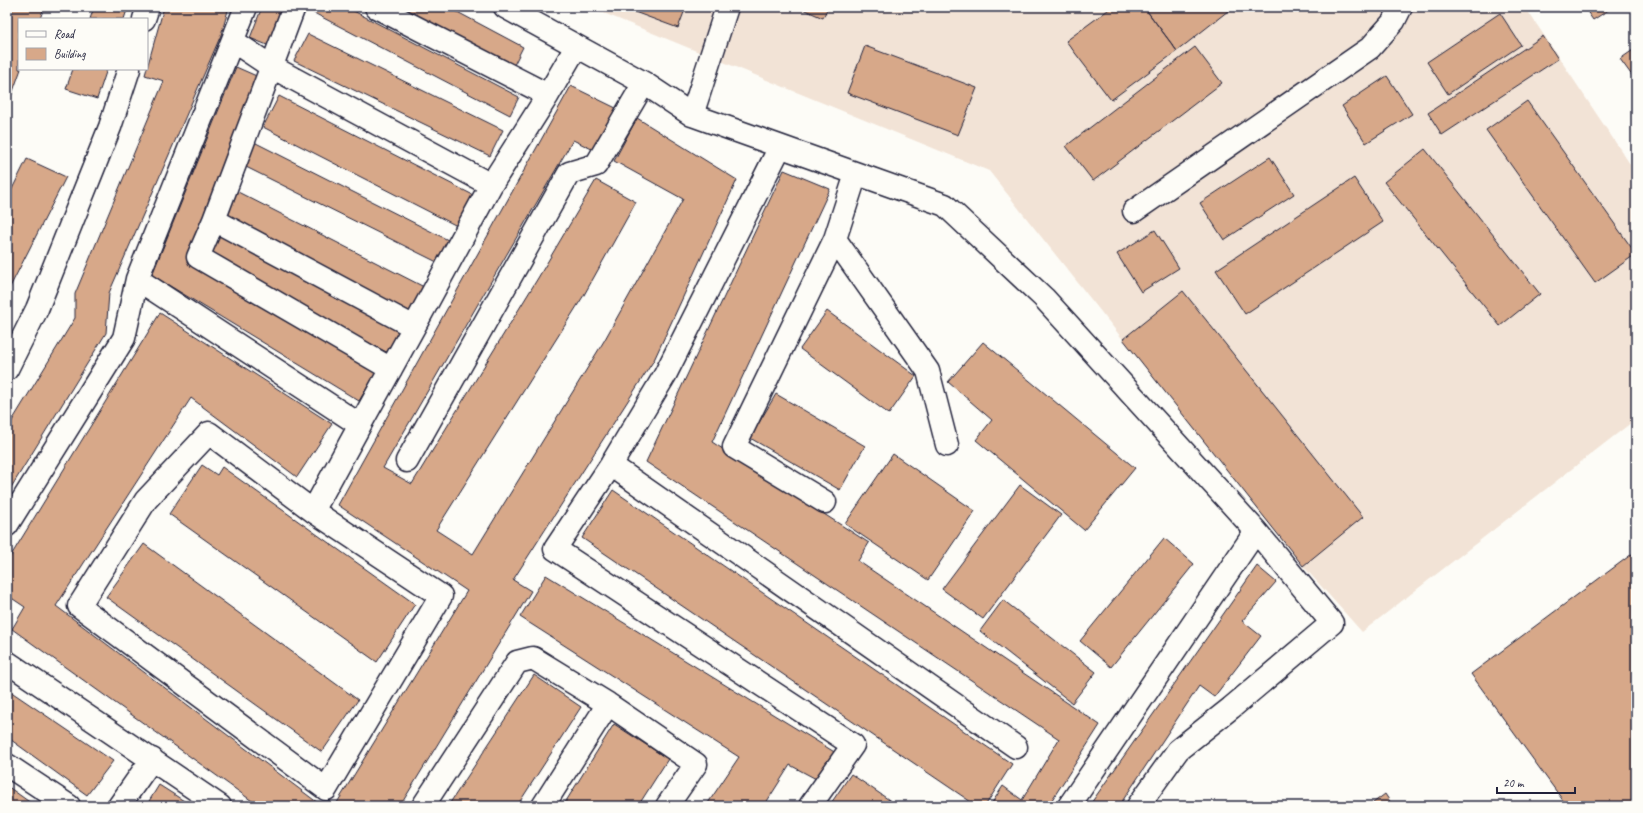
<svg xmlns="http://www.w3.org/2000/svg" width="1643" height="813" viewBox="0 0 1643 813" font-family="Caveat,sans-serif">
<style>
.built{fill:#f2e3d6}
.building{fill:#d7a889;stroke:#22223b}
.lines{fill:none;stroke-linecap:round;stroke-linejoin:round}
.minor-casing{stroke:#22223b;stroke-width:25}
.minor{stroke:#fdfcf7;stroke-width:22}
</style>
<rect width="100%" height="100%" fill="#fdfcf7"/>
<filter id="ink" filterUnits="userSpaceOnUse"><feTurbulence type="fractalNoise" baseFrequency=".025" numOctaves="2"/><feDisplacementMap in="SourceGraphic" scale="8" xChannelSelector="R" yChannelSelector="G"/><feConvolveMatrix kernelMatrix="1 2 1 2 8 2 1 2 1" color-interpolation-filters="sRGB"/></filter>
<g filter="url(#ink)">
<path class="built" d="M589,7H1525L1636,173V419L1362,632L1303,566L989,171Z"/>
<path class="building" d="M7,7H44L40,19H19V69H21L7,108Z
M94,7H128L124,19H90Z
M164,7H229L221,35L109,293L106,333L7,494V429L75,318V294L164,81L145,75Z
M262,7H286L272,47L250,38Z
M315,7H346L519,97L510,115L312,12Z
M402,7H448L523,47L513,67Z
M621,7H686L678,28Z
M798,7H828L823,18Z
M1112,7H1144L1177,51L1111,100L1066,41Z
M1144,7H1233L1177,51Z
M1584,7H1613L1593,20Z
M1500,13L1521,45L1448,94L1427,62Z
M308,34L503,130L490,156L294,61Z
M1543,36L1558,59L1442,135L1428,113Z
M865,46L977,88L958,135L847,93Z
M1195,47L1222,83L1093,181L1066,146Z
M1636,48V81L1620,59Z
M236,67L261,78L190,258L377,371L359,401L152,275Z
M73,69H107L97,99L66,89Z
M1387,76L1412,114L1366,143L1342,106Z
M571,86L620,110L596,151L573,140L383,468L412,484L538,278L596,180L636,202L584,295L436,530L473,554L604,341L683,199L614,161L637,118L737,180L654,360L513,580L531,591L400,806H335L467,591L338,505Z
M279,96L475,196L459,227L263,127Z
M1527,101L1636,254L1595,283L1486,130Z
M254,142L450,241L439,263L242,165Z
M1425,149L1540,294L1500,326L1384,182Z
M1270,157L1294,194L1224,240L1200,203Z
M27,159L66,177L7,293V199Z
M784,170L830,189L712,442L869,543L858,561L1100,725L1048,806H990L1003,786L1022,800L1059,739L646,462Z
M1354,178L1383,222L1245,314L1216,270Z
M236,191L428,289L415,314L223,216Z
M1155,230L1179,268L1141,292L1117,254Z
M219,235L401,332L390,354L207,256Z
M1183,291L1363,517L1303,566L1123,339Z
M827,311L916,376L889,414L800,349Z
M160,313L332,424L297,477L191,398L56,606L322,806H259L12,629L25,607L7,595V562Z
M983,342L1135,468L1084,530L976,440L992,420L948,382Z
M776,394L865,446L840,490L750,438Z
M893,454L975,511L928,580L845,524Z
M202,465L217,475L222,467L415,604L377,662L169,514Z
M1020,485L1061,515L983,619L942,589Z
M613,490L1012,764L985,806H977L582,538Z
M1164,538L1194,564L1111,667L1080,641Z
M144,544L358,700L322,752L106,597Z
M1636,551V806H1567L1471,674Z
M1257,566L1276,582L1242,621L1261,636L1214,697L1199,686L1119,806H1089Z
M546,575L836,753L818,780L790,765L764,806H706L739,757L520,617Z
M1003,600L1096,672L1072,703L980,631Z
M534,675L581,707L517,806H448Z
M7,689L113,761L87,795L7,737Z
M614,724L668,759L638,806H563Z
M851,774L898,806H829Z
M159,785L192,806H146Z
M7,786L35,806H7Z
M1385,794L1393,806H1369Z"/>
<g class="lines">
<g class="minor-casing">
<path id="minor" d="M294,7L214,220L414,327L360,425
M376,7L548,95
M505,7L644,83L692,115L945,205L1044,298L1256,531L1332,623L1231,708L1178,750L1138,806
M144,19L148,7
M233,41L272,67L491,185L548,95L576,47
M692,115L727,7
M780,147L665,375L611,465L555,549L853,745L810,806
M856,174L835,239L928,371L947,445
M1134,211L1370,48L1394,21L1401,7
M214,220L198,257L391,369
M137,279L360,425L313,511L441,596L326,789L79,606L146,500L209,433L313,511
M414,327L491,185
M7,369L37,309L110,127L129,69
M407,461L569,173L596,165L644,83
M611,465L1016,747
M825,502L734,447L835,239
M7,525L124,338L137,279L246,7
M7,662L220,806
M7,765L69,806
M119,806L152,759
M423,806L517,662L533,658L608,704L696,764L667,806
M543,806L608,704
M1069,806L1256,531"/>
</g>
<use href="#minor" class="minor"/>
</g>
</g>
<rect width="1643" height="813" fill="none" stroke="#fdfcf7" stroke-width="24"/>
<rect x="12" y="12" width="1619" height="789" fill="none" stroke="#22223b" stroke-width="1.5" filter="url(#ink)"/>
<rect x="18" y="18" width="130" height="52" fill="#fdfcf7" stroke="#a5a5ac"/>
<rect x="26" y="31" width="20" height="6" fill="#fdfcf7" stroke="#a5a5ac"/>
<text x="54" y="38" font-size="12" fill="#22223b">Road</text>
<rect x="26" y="48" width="20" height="12" fill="#d7a889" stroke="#a5a5ac"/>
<text x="54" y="58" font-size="12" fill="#22223b">Building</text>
<path d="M1497 787v6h78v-6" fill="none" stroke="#22223b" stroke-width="2"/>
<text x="1503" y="787" font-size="12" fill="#22223b" stroke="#fdfcf7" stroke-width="3" paint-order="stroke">20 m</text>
</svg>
